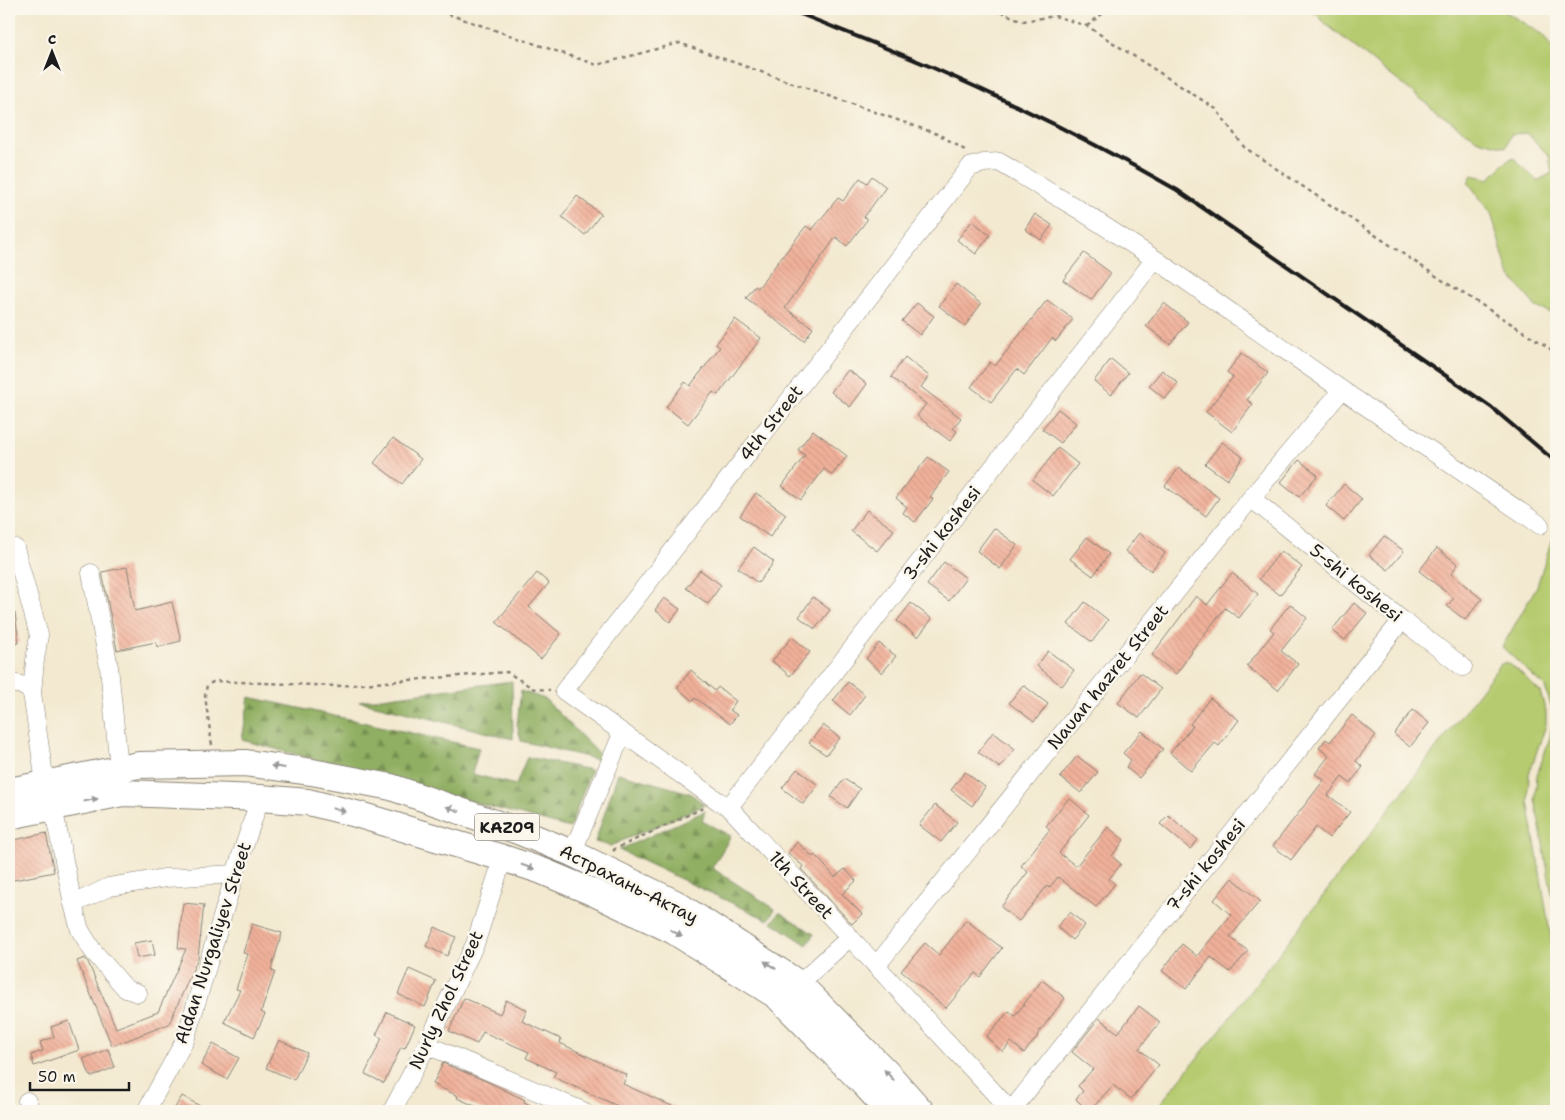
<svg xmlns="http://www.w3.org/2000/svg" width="1565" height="1120" viewBox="0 0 1565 1120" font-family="'Shantell Sans',sans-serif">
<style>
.green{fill:#b6cb6f;stroke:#697446}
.forest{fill:url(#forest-firs);stroke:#56663f}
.building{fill:url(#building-back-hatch)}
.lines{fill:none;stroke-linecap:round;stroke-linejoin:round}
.minor-casing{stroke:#888276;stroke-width:19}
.highway-casing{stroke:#888276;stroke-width:28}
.path{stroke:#888276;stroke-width:2.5;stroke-dasharray:4 4;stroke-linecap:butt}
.minor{stroke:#fff;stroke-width:18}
.highway{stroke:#fff;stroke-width:26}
.rail{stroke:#1c1c1c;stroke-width:4}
.oneway{fill:#999}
.labels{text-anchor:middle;stroke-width:5;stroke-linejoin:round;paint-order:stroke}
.shield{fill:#fbf7ec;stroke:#5f5e5a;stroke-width:1}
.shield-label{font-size:16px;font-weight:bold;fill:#1c1c1c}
.street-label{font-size:18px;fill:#1c1c1c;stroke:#fbf7ec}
</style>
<defs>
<pattern id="forest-firs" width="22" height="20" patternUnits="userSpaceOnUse" patternTransform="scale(1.25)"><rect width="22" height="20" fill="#90af62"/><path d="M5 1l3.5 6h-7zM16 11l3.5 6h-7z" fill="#758e50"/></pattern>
<pattern id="building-back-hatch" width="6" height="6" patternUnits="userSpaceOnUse" patternTransform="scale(1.25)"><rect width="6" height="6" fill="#f1b19a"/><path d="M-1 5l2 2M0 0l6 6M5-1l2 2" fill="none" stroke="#ce9884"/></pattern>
</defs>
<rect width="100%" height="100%" fill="#fbf7ec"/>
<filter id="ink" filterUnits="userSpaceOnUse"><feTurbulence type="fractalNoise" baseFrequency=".02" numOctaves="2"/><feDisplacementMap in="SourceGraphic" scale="10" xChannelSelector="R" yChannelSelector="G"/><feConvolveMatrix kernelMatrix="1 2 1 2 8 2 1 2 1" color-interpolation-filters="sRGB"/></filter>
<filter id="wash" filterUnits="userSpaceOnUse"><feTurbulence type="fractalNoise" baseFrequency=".0096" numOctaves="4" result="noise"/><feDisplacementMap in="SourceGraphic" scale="20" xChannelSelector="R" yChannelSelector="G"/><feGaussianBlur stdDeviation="1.12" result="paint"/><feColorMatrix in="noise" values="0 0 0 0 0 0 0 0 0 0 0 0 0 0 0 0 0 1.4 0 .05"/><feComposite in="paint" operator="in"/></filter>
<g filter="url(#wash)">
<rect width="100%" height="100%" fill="#f3e9d0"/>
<path class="green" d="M1311,9H1501L1543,35L1556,54V315L1536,307L1508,273L1491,213L1468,182L1472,175L1489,179L1505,163L1513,157L1537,181L1552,173L1549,156L1527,133L1511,134L1506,147L1478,140L1440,114L1327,25Z
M1556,535V917L1535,799L1537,775L1550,737L1554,715L1545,687L1502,647L1537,586L1552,539Z
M1505,662L1518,670L1540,692L1546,711V725L1529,774L1528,801L1556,968V1111H1154L1221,1029L1500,665Z"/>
<path class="forest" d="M512,681L513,739L359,701Z
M521,691L545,699L607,762L521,741L517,724Z
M249,697L479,748L472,774L516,785L527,757L591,770L570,828L242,740Z
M618,773L690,793L705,805L610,846L595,842Z
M705,811L702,821L731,836L712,868L775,909L768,920L619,850Z
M779,912L814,934L807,945L772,922Z"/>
<g id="blocks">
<path class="building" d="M872,176L886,187L864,217L867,220L847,246L836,237L785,308L813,328L804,341L746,298L755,286L758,288L806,226L812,230L838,198L843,201L860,178L867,183Z
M577,196L601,214L585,235L562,217Z
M1035,214L1052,225L1041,240L1025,229Z
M972,221L990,235L976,254L957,240Z
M1084,253L1111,273L1091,300L1063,280Z
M956,284L981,304L965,326L939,306Z
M1047,300L1073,319L1056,341L1052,338L1024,375L1017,369L991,402L971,387L990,362L995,366Z
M917,303L934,316L920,335L902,321Z
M1164,303L1188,322L1170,344L1146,326Z
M735,319L761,338L718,395L713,392L688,424L666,407L685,382L690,386L720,347L716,344Z
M1242,353L1268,373L1247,400L1253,404L1232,432L1206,412L1233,377L1227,372Z
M905,357L929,376L921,387L961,418L953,428L957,431L950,441L917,416L926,404L891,377Z
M1111,359L1128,373L1111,395L1094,381Z
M848,370L867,384L850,407L831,392Z
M1162,370L1178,383L1165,399L1149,386Z
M1058,409L1076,423L1061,443L1042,429Z
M813,430L847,456L832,475L824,469L801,500L782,486L805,455L798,450Z
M393,438L421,459L402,484L374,463Z
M1222,442L1243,457L1227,480L1205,464Z
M1058,448L1078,464L1053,496L1033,480Z
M928,457L949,472L930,497L933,499L915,522L903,513L907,507L896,498Z
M1299,460L1318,475L1299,497L1281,482Z
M1179,468L1219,498L1206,516L1165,486Z
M1344,484L1362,499L1344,521L1326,506Z
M756,493L786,514L770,537L740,516Z
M867,510L894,530L877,551L851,531Z
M994,528L1017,545L1000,569L977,551Z
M1139,533L1165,553L1151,571L1125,551Z
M1384,536L1404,551L1388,570L1369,555Z
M1087,537L1109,554L1093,576L1070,559Z
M754,547L774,562L758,583L738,568Z
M1437,548L1458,564L1451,574L1482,599L1465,620L1447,606L1454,598L1419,571Z
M1281,551L1302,567L1280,595L1259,579Z
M944,562L966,578L949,601L927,585Z
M127,567L135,611L172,602L181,641L157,647L156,642L117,650L102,572Z
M700,570L721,585L708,604L686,588Z
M537,573L549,583L529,607L561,634L541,659L496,622Z
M1232,573L1258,594L1239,618L1225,608L1191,651L1192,652L1176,674L1152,655L1196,596L1207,605Z
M813,597L830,610L815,629L799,617Z
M664,598L680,609L670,622L655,610Z
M1085,602L1108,620L1092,642L1068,624Z
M911,603L932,619L918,637L897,621Z
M1354,603L1367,613L1345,640L1332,630Z
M1290,604L1307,618L1281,651L1298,664L1278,690L1247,666L1274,632L1270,629Z
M9,613H15L19,643L9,645Z
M792,637L810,652L790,676L772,661Z
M879,643L896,656L882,673L866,659Z
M1048,651L1074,670L1062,686L1037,666Z
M691,670L715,691L718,687L736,701L730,710L737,715L730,724L695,698L693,701L677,688Z
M1140,673L1161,689L1139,718L1118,703Z
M848,682L865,695L850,715L833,701Z
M1023,685L1048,704L1034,722L1009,703Z
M1210,698L1239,720L1219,746L1215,743L1191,771L1170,753L1193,726L1190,724Z
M1413,710L1429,723L1410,747L1394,734Z
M1352,715L1376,735L1356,761L1363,767L1350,783L1342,777L1328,795L1350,812L1329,838L1316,827L1291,860L1273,846L1324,780L1315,774L1329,756L1319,748L1326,739L1330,742Z
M823,725L840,738L826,755L809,743Z
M1142,731L1163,749L1139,778L1126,767L1131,760L1123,753Z
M993,732L1015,749L1000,768L978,752Z
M1077,756L1098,772L1081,793L1060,777Z
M797,769L818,785L803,804L782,788Z
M965,772L985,787L972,806L951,790Z
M844,779L860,789L847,808L831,797Z
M1069,798L1089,815L1059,853L1076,866L1108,827L1124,840L1112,856L1121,864L1109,879L1115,884L1096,907L1058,877L1049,888L1047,886L1019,921L1001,907L1028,872L1021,866L1050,829L1046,826Z
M935,805L957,822L941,842L919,825Z
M1168,815L1198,840L1190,849L1160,824Z
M46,833L54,872L9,881V841Z
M797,842L813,857L815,855L835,877L845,869L856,881L842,894L862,914L852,924L801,869L803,866L788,853Z
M1232,878L1260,901L1230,937L1248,951L1230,972L1211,957L1186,989L1162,971L1182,944L1197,956L1231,915L1214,900Z
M183,903L204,905L198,958L169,1024L112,1046L77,961L85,958L88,962L116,1028L158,1012L186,949L178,948Z
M1070,912L1085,925L1072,940L1057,927Z
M966,920L1002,948L980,977L975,973L946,1008L901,971L925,943L939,955Z
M252,924L282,933L271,970L275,972L261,1012L265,1014L254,1037L224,1022L240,990L236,989L248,954L243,953Z
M435,927L456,937L447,956L426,946Z
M152,940L155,955L137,958L134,943Z
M409,969L436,981L425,1007L398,994Z
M1042,980L1065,998L1037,1035L1038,1036L1024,1053L1011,1042L1003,1052L986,1037L1009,1011L1015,1016Z
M464,998L500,1014L506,1000L527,1010L522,1021L561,1039L560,1043L627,1075L623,1084L683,1111H629L553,1077L556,1072L526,1058L529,1052L483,1032L477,1044L449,1031Z
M1139,1006L1160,1022L1139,1049L1159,1065L1131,1099L1113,1085L1090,1111H1077L1082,1105L1076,1099L1083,1091L1078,1086L1093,1069L1072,1052L1099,1018L1118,1033Z
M387,1012L415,1025L405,1048L401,1047L384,1083L365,1074L382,1038L376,1035Z
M69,1021L79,1050L34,1066L31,1055L43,1051L40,1042L54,1037L51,1027Z
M279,1040L307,1053L294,1080L266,1068Z
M213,1044L239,1058L227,1079L201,1065Z
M108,1049L115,1067L91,1077L83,1059Z
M443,1063L486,1081L525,1100L524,1102L543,1111H486L457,1098L458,1096L433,1084Z
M182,1096L209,1111H173Z"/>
</g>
</g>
<g filter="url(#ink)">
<use href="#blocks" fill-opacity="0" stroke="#888276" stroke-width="1"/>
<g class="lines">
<g class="minor-casing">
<path id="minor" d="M1251,498L1402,620L1463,667
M15,548L39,635L35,660L32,693
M91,573L109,667L119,768
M9,684C19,683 25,685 32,693L45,783
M53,807L73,904L80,930L93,951L126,989L138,993
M729,807L1155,259
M572,853L622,734
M73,904L109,887L165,878L235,874
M876,966L1251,498L1342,390
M799,984L850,937
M427,1045L583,1111
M27,1101L31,1111
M146,1111L185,1040L235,874L260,798
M392,1111L427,1045L475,944L503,858
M1011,1111L729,807L718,801L564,691L970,167L984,163L999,162L1078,209L1155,259L1342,390L1540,525
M1011,1111L1402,620"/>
</g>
<g class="highway-casing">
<path id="highway" d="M9,791L139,765L245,763L312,772L391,787L518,831L572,853L675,903L799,984L888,1074L921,1111
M9,816L123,793L260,798L308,802L356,814L503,858L542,871L592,892L672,930L777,996L866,1086L889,1111"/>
</g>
<path class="path" d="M433,9L597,65L679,43L940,135L968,152
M993,9L1023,21L1055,16L1087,26L1216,109L1244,147L1442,280L1548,347L1556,354
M1087,26L1108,9
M212,745L205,696L207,685L215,681L338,686L507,672L534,689L550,690
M613,851L615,849L703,808"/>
<use href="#minor" class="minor"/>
<use href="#highway" class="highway"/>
<path class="rail" d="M788,9C835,28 883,46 929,66C1014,103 1097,144 1177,190L1491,407L1556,462"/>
</g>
<defs><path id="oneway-solid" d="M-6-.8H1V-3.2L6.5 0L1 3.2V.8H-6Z" transform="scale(1.25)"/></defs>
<g class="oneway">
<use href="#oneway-solid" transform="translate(278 767) rotate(-172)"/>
<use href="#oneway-solid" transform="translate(91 800) rotate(-11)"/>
<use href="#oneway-solid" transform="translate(453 809) rotate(-161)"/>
<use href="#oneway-solid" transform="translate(339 810) rotate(14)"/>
<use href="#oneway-solid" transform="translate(528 867) rotate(19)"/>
<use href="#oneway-solid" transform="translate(676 933) rotate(30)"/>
<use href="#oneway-solid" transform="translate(770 965) rotate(-147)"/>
<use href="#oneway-solid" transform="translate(889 1075) rotate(-133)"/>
</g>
</g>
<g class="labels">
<rect class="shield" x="474.5" y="813.5" width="65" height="27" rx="4"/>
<g class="shield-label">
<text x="507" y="833">KAZ09</text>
</g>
<g class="street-label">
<text transform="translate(771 423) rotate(-52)" y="6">4th Street</text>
<text transform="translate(942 533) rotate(-52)" y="6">3-shi koshesi</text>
<text transform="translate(1356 583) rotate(39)" y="6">5-shi koshesi</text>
<text transform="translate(1108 677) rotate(-51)" y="6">Nauan hazret Street</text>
<text transform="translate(1206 865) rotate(-51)" y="6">7-shi koshesi</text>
<text transform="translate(629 884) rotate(27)" y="6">Астрахань-Актау</text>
<text transform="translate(801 885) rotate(47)" y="6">1th Street</text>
<text transform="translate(213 943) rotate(-72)" y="6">Aldan Nurgaliyev Street</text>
<text transform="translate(446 1000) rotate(-65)" y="6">Nurly Zhol Street</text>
</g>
</g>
<rect width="1565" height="1120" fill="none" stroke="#fbf7ec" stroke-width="30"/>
<g transform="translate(52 52)" stroke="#fbf7ec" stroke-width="4" paint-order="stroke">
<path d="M0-4L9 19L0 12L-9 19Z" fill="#1c1c1c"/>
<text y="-8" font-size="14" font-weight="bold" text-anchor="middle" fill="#1c1c1c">С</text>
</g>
<path d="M30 1082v8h99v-8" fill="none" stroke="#1c1c1c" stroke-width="2.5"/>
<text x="38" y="1082" font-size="15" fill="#1c1c1c" stroke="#fbf7ec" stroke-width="4" paint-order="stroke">50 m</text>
</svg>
